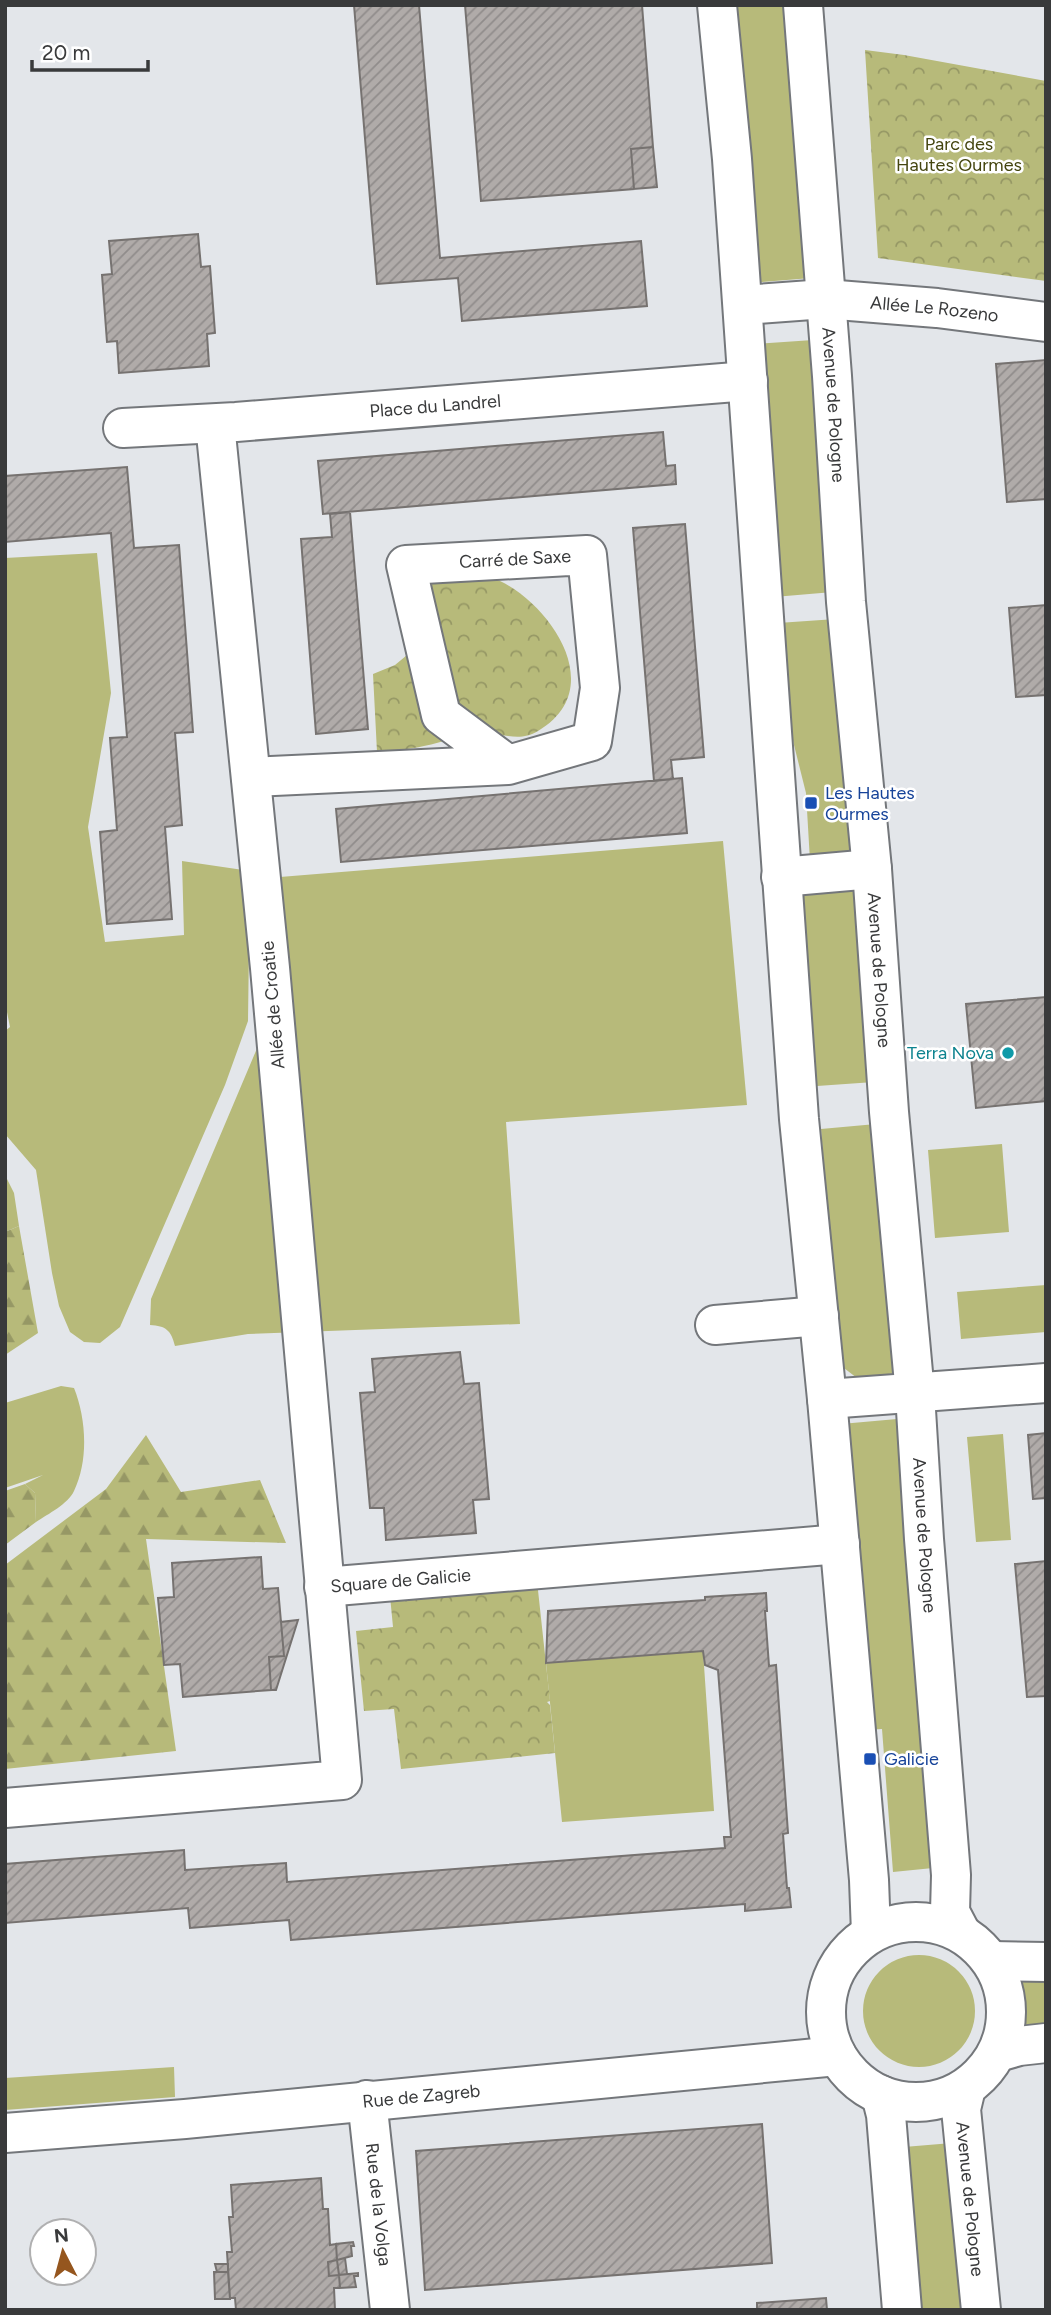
<svg xmlns="http://www.w3.org/2000/svg" width="1051" height="2315" viewBox="0 0 1051 2315" font-family="Figtree,sans-serif">
<style>
.grass{fill:#b7ba7a}
.forest{fill:url(#forest-firs)}
.park{fill:url(#park-crowns)}
.building{fill:url(#building-hatch);stroke:#767270;stroke-width:2}
.lines{fill:none;stroke-linecap:round;stroke-linejoin:round}
.minor-casing{stroke:#74777b;stroke-width:42}
.minor{stroke:#fff;stroke-width:38}
.transit-dot{fill:#1a4fb4;stroke:#fff;stroke-width:2.5}
.culture-dot{fill:#0f9aa8;stroke:#fff;stroke-width:2.5}
.labels{text-anchor:middle;stroke-width:5;stroke-linejoin:round;paint-order:stroke}
.park-label{font-size:18px;fill:#44450f;stroke:#fff}
.street-label{font-size:18px;fill:#393a3b;stroke:#fff}
.transit-label{font-size:18px;fill:#164399;stroke:#fff;text-anchor:start}
.culture-label{font-size:18px;fill:#0d838f;stroke:#fff;text-anchor:end}
</style>
<defs>
<pattern id="forest-firs" width="22" height="20" patternUnits="userSpaceOnUse" patternTransform="scale(1.75)"><rect width="22" height="20" fill="#b7ba7a"/><path d="M5 1l3.5 6h-7zM16 11l3.5 6h-7z" fill="#969865"/></pattern>
<pattern id="park-crowns" width="20" height="18" patternUnits="userSpaceOnUse" patternTransform="scale(1.75)"><rect width="20" height="18" fill="#b7ba7a"/><path d="M2 6a3 3 0 1 1 6 0M12 15a3 3 0 1 1 6 0" fill="none" stroke="#969865"/></pattern>
<pattern id="building-hatch" width="6" height="6" patternUnits="userSpaceOnUse" patternTransform="scale(1.75)"><rect width="6" height="6" fill="#b0aba9"/><path d="M-1 1l2-2M0 6l6-6M5 7l2-2" fill="none" stroke="#908c8b"/></pattern>
</defs>
<rect width="100%" height="100%" fill="#e3e6ea"/>
<path class="grass" d="M729,5H786L811,278L751,283Z
M813,340L833,592L774,597L755,344Z
M97,553L111,693L88,827L105,942L184,935L182,861L250,871L248,1021L225,1085L120,1327L100,1343L84,1342L70,1332L59,1306L52,1273L36,1170L5,1134V1031L10,1027L5,1002V558Z
M836,619L850,858L810,861L806,793L785,709L778,623Z
M723,841L747,1105L506,1122L520,1324L248,1334L175,1346C171,1330 166,1326 150,1325L151,1299L258,1046L280,877Z
M857,889L874,1082L817,1086L800,894Z
M876,1124L896,1373L857,1378L840,1365L821,1129Z
M1002,1144L1009,1232L935,1238L928,1150Z
M5,1175L14,1193L19,1226L5,1232Z
M1046,1285V1332L961,1339L957,1292Z
M61,1386L74,1388C86,1418 89,1460 74,1491C68,1504 48,1514 36,1522L35,1493L25,1484L43,1475L5,1488V1403Z
M897,1419L933,1868L893,1872L882,1729L866,1730L841,1424Z
M1003,1434L1011,1540L976,1542L967,1437Z
M703,1651L714,1811L562,1822L546,1663Z
M863 2011a56 56 0 1 1 112 0a56 56 0 1 1-112 0Z
M1046,1972V2030L1022,2032L1018,1975Z
M174,2067L175,2097L5,2110V2078Z
M952,2143L972,2310H915L904,2147Z"/>
<path class="forest" d="M19,1226L38,1333L5,1355V1232Z
M146,1435L181,1492L260,1480L286,1543L146,1539L176,1751L5,1769V1565L106,1489Z
M25,1484L35,1493L36,1522L5,1545V1491Z"/>
<path class="park" d="M865,50L904,55L1046,81V281L878,258Z
M426,576C441,576 489,575 500,581C553,607 608,690 538,731C520,742 505,734 487,733C466,732 444,742 424,746C409,750 392,750 377,752L373,674L395,665L418,646Z
M537,1581L550,1701L547,1702L550,1705L555,1753L401,1769L394,1709L364,1711L356,1631L393,1627L390,1596Z"/>
<path class="building" d="M354,5H419L440,258L641,241L647,306L462,321L458,278L377,284Z
M465,5H642L653,147L631,149L634,189L481,201Z
M653,147L657,187L634,189L631,149Z
M198,234L201,267L210,266L215,333L207,334L209,366L119,373L117,341L107,342L102,275L112,274L109,241Z
M1046,360V499L1007,502L996,364Z
M663,432L666,466L675,465L676,484L323,514L318,461Z
M127,467L134,548L179,545L193,732L175,733L182,825L165,827L172,919L107,924L100,832L117,830L110,738L127,737L111,533L5,542V476Z
M350,512L368,729L316,734L301,539L332,537L330,514Z
M685,524L704,757L671,760L673,779L654,781L633,528Z
M1046,605V695L1016,697L1009,608Z
M682,778L687,833L341,862L336,809Z
M1046,997V1101L976,1108L966,1004Z
M460,1352L464,1384L479,1383L489,1499L473,1500L476,1533L386,1540L384,1508H370L360,1393L375,1392L372,1359Z
M1046,1433V1498L1033,1499L1028,1435Z
M261,1557L263,1589L278,1588L284,1656L269,1657L271,1690L183,1697L180,1664L164,1665L158,1598L174,1597L172,1563Z
M1046,1561V1696L1027,1697L1015,1564Z
M766,1593L767,1611H765L769,1666L776,1665L788,1833L783,1834L787,1888H789L791,1907L745,1911V1904L291,1940L289,1920L190,1928L188,1908L5,1923V1864L184,1850L185,1870L286,1863L287,1882L725,1848L724,1837H731L718,1670L705,1665L703,1651L546,1663L548,1611L705,1600V1597Z
M298,1620L276,1690H271L269,1657L284,1656L281,1622Z
M762,2124L772,2263L425,2290L416,2151Z
M321,2178L323,2209H328L330,2245L336,2244L337,2260L328,2262L329,2276L339,2275L340,2288H334L335,2310H236L235,2298H230L227,2252H232L229,2217H233L231,2185Z
M353,2242L354,2246H351L352,2256L337,2260L336,2244Z
M345,2258L347,2274L339,2275L337,2260Z
M337,2260L339,2275L329,2276L328,2262Z
M215,2264H228V2272H217Z
M214,2272H228L230,2299H215Z
M358,2273V2276H354L356,2287L340,2288L339,2275Z
M826,2298L827,2310H757V2303Z"/>
<g class="lines">
<g class="minor-casing">
<g id="minor">
<path d="M717,5L732,159L799,1119L827,1399L869,1880L871,1933"/>
<path id="s1" d="M803,5L832,376L846,602L872,869L889,1112L915,1394L924,1539L951,1875L950,1912L961,1933"/>
<path id="s2" d="M743,305L825,299L937,308L1046,322"/>
<path id="s3" d="M123,428L236,422L748,381"/>
<path d="M251,777L508,765L592,741L600,688L587,555L406,565L441,715L508,765"/>
<path d="M781,877L872,869"/>
<path d="M715,1325L819,1316"/>
<path d="M827,1399L1046,1383"/>
<path id="s4" d="M324,1587L840,1544"/>
<path d="M5,1808L342,1780L270,968L215,424"/>
<circle cx="916" cy="2012" r="90"/>
<path d="M992,1961L1046,1962"/>
<path d="M998,2052L1019,2046L1046,2043"/>
<path id="s5" d="M966,2088L961,2109L981,2310"/>
<path d="M881,2095L886,2115L902,2310"/>
<path id="s6" d="M367,2100L390,2310"/>
<path id="s7" d="M5,2133L185,2119L837,2056"/>
</g>
</g>
<use href="#minor" class="minor"/>
</g>
<g class="transit-dot">
<rect x="804" y="796" width="14" height="14" rx="3.5"/>
<rect x="863" y="1752" width="14" height="14" rx="3.5"/>
</g>
<circle class="culture-dot" cx="1008" cy="1053" r="7"/>
<g class="labels">
<g class="park-label">
<text x="959" y="150">Parc des<tspan x="959" dy="21">Hautes Ourmes</tspan></text>
</g>
<g class="street-label">
<text dy="6" stroke="none"><textPath href="#s2" startOffset="192">Allée Le Rozeno</textPath></text>
<text dy="6" stroke="none"><textPath href="#s1" startOffset="401">Avenue de Pologne</textPath></text>
<text dy="6" stroke="none"><textPath href="#s3" startOffset="313">Place du Landrel</textPath></text>
<text transform="translate(515 559) rotate(-3)" y="6">Carré de Saxe</text>
<text dy="6" stroke="none"><textPath href="#s1" startOffset="968">Avenue de Pologne</textPath></text>
<text transform="translate(273 1005) rotate(-95)" y="6">Allée de Croatie</text>
<text dy="6" stroke="none"><textPath href="#s1" startOffset="1535">Avenue de Pologne</textPath></text>
<text dy="6" stroke="none"><textPath href="#s4" startOffset="77">Square de Galicie</textPath></text>
<text dy="6" stroke="none"><textPath href="#s7" startOffset="418">Rue de Zagreb</textPath></text>
<text dy="6" stroke="none"><textPath href="#s5" startOffset="112">Avenue de Pologne</textPath></text>
<text dy="6" stroke="none"><textPath href="#s6" startOffset="105">Rue de la Volga</textPath></text>
</g>
<g class="transit-label">
<text x="825" y="799">Les Hautes<tspan x="825" dy="21">Ourmes</tspan></text>
<text x="884" y="1765">Galicie</text>
</g>
<g class="culture-label">
<text x="994" y="1059">Terra Nova</text>
</g>
</g>
<rect width="1051" height="2315" fill="none" stroke="#393a3b" stroke-width="14"/>
<g transform="translate(63 2252) rotate(354)"><circle r="33" fill="#ffffff" stroke="#b0b0b1" stroke-width="2"/>
<path d="M0-5L12 26L0 18L-12 26Z" fill="#95561e"/>
<text y="-10" font-size="19" font-weight="bold" text-anchor="middle" fill="#393a3b">N</text>
</g>
<path d="M32 60v10h116v-10" fill="none" stroke="#393a3b" stroke-width="3.5"/>
<text x="42" y="60" font-size="21" fill="#393a3b" stroke="#ffffff" stroke-width="5" paint-order="stroke">20 m</text>
</svg>
